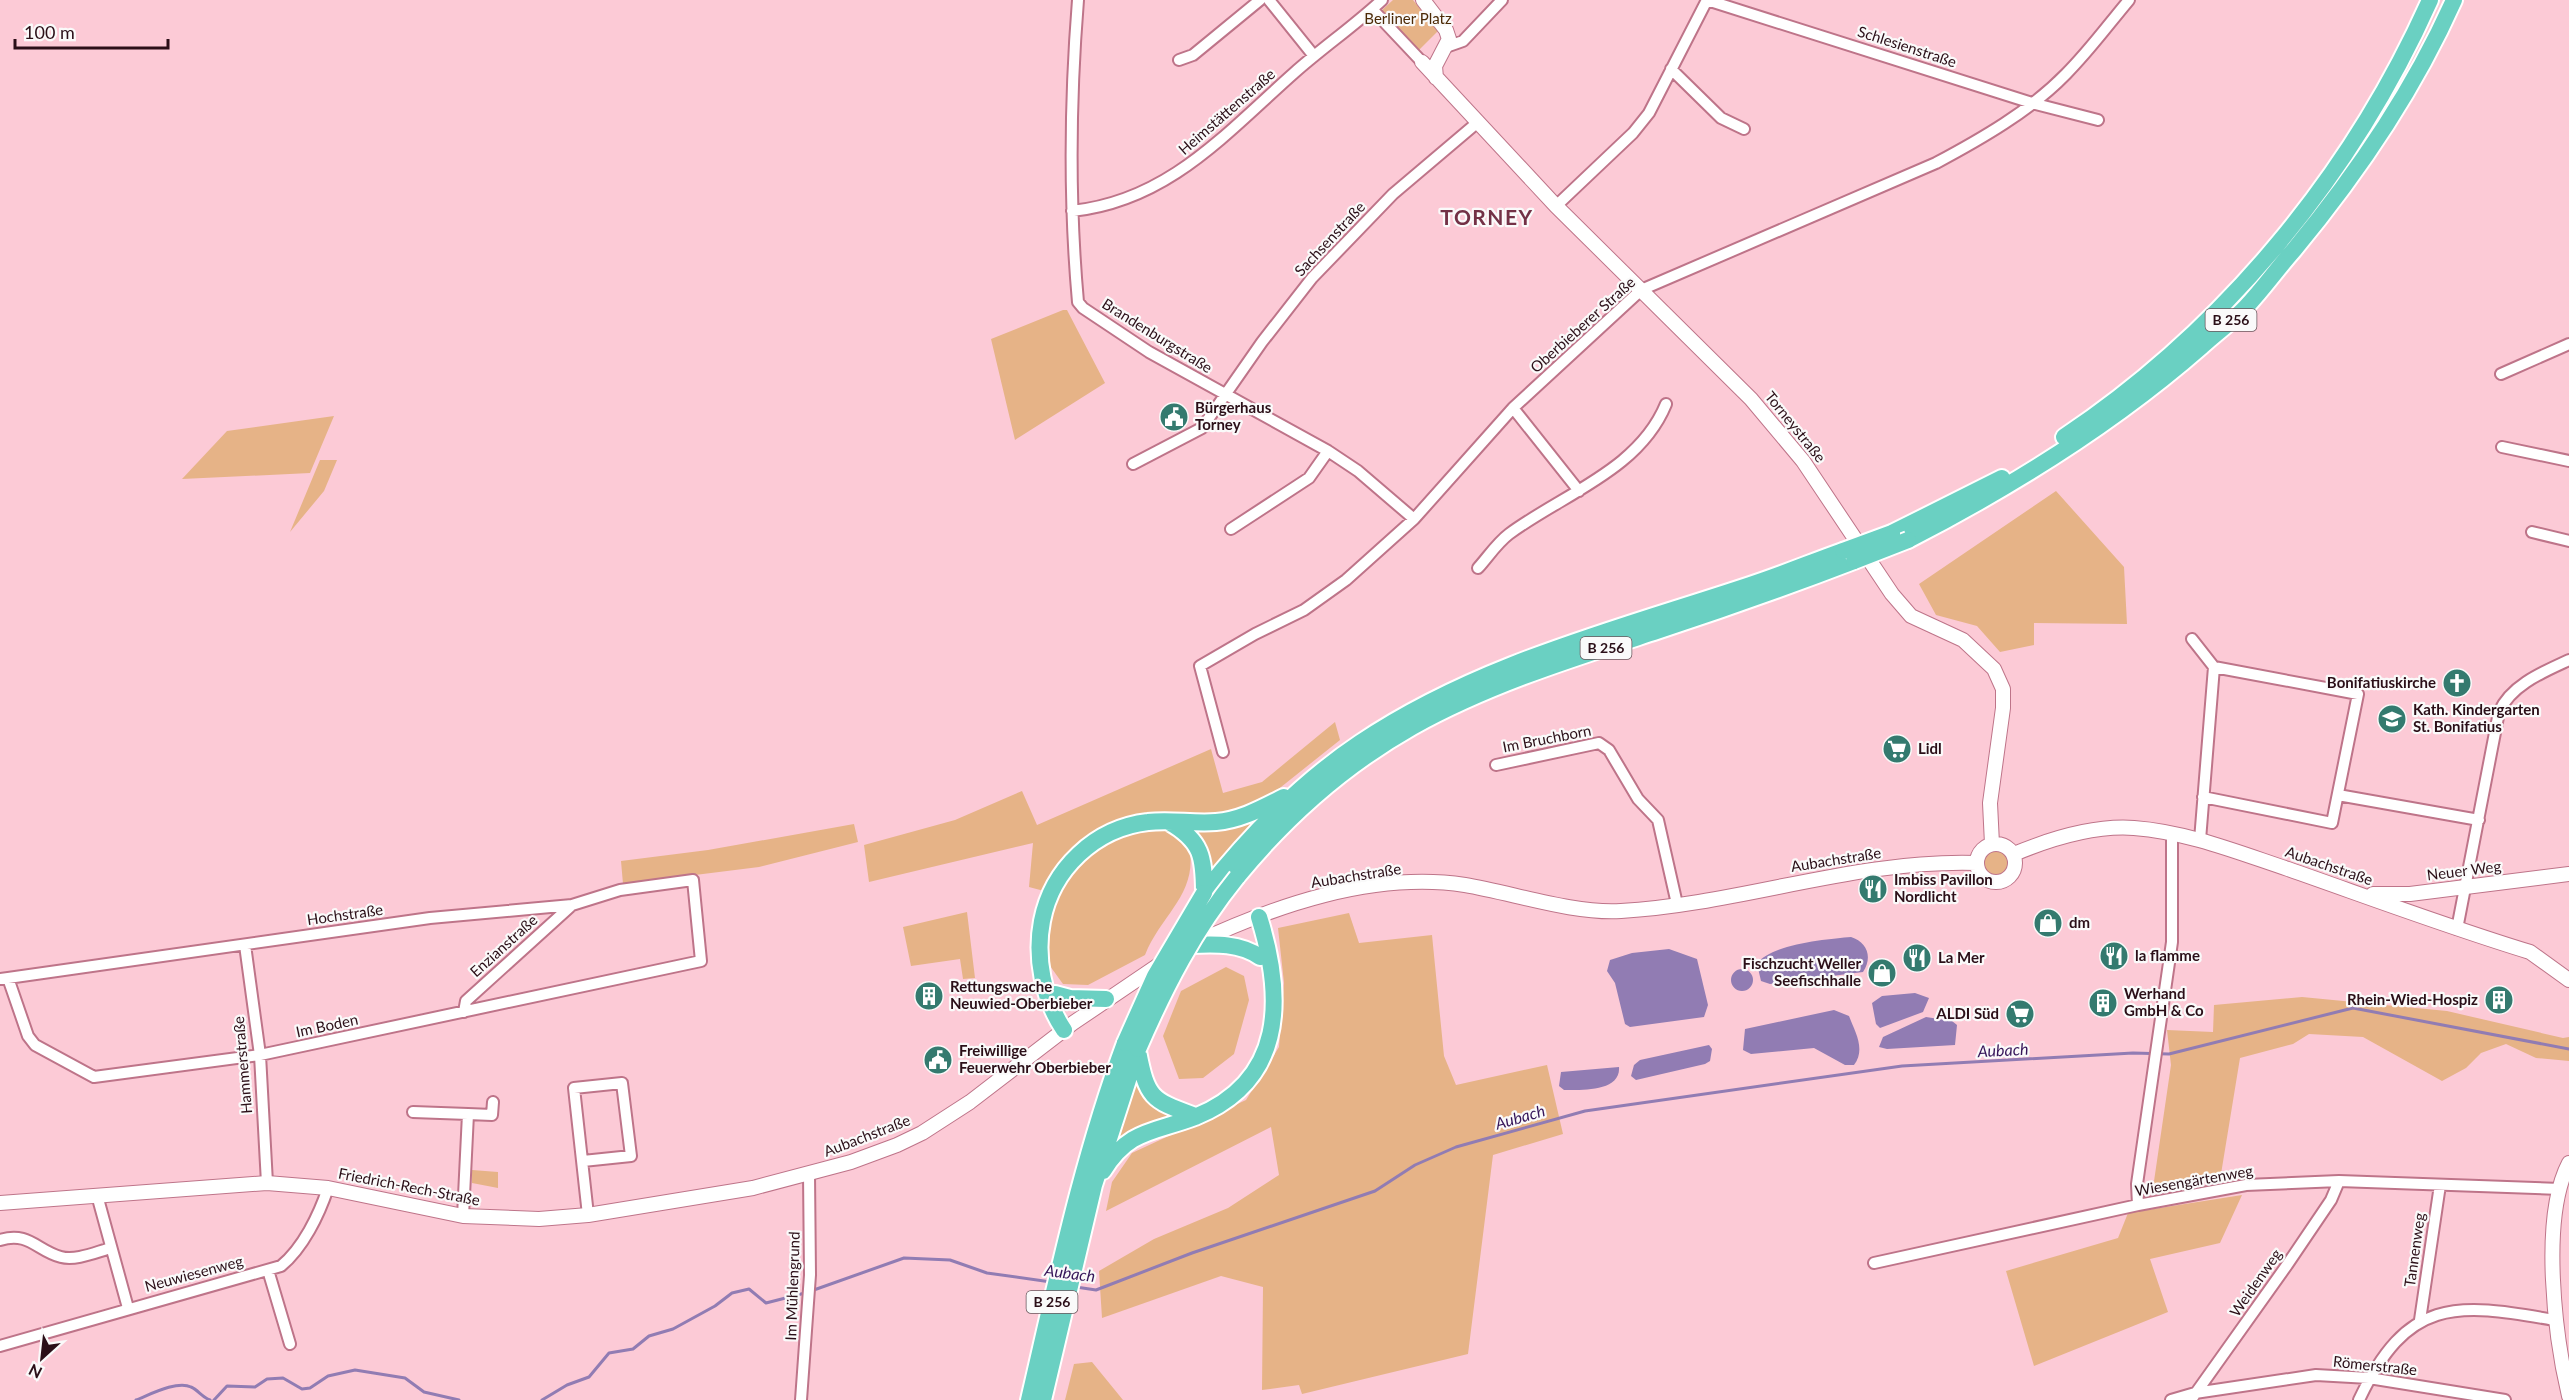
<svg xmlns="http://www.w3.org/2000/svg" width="2569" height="1400" viewBox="0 0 2569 1400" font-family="Lato,sans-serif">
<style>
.green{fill:#e6b387}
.water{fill:#917cb3}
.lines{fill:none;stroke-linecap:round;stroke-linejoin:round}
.stream{stroke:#917cb3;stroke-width:3}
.minor-casing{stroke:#be7489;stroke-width:14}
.tertiary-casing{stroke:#be7489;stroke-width:16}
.trunk-casing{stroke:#fff;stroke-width:20}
.minor{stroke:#fff;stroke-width:10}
.tertiary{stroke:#fff;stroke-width:14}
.trunk{stroke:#6ad0c2;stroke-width:16}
.trunk-bridge-casing{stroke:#fff;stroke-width:20;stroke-linecap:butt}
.trunk-bridge{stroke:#6ad0c2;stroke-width:16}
.labels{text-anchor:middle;stroke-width:4.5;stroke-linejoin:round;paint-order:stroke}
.shield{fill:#fafafa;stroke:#69565c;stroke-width:1.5}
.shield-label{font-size:14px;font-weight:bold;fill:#2b0f18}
.park-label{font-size:15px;fill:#4c2a06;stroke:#fafafa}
.street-label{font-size:15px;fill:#2b0f18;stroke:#fafafa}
.poi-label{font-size:15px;font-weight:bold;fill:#2b0f18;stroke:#fafafa;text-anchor:start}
.water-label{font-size:16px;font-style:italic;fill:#361559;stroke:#fafafa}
.district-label{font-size:21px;font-weight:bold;letter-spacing:1.5px;fill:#733146;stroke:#fafafa}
</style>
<rect width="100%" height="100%" fill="#fccad6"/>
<path class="green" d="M1393,0H1413L1438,31L1417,52L1380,12Z
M1063,310H1067L1105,383L1015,440L991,339Z
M334,416L310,473L182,479L227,431Z
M320,460H337L324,491L290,532Z
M2056,491L2124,567L2127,624L2034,623V645L2000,652L1977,626L1936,615L1919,584Z
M1335,722L1340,740L1276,791L1252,806L1214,815L1123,819L1044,891L1029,887L1033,843L869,882L864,845L955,820L1022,791L1037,825L1211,749L1223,793L1262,782Z
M1256,818L1209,873L1186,827Z
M854,824L858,842L759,867L623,884L621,861L708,850Z
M1146,830H1170L1188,840C1201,893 1163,911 1145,955L1088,985L1063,984L1050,966L1047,933L1053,905L1076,863L1104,843Z
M1984 863a12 12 0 1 1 24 0a12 12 0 1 1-24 0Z
M967,912L975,978L963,979L960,959L911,966L903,927Z
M1349,913L1359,943L1432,935L1444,1056L1456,1085L1547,1065L1563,1134L1493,1155L1468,1354L1302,1394L1299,1385L1262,1390L1263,1287L1221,1276L1102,1318L1099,1271L1154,1239L1228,1208L1279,1175L1271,1127L1106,1211L1112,1182L1132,1153L1246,1100L1279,1047L1284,983L1278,928Z
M1226,967L1244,976L1249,1000L1234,1054L1203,1078L1179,1079L1163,1036L1181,991Z
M2302,997L2447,1011L2563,1038L2569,1037V1061L2536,1058L2506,1044L2481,1053L2466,1068L2442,1081L2363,1037L2309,1034L2293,1044L2240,1058L2221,1174L2153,1188L2171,1065L2167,1030L2213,1032L2214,1005Z
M1136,1077C1148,1105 1154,1108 1183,1116L1117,1143Z
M472,1170L498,1172V1188L472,1183Z
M2242,1195L2220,1243L2150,1259L2168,1312L2034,1366L2006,1271L2118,1238L2128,1213Z
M1092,1362L1123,1400H1065L1074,1364Z"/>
<path class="water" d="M1851,937C1867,942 1873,957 1863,972L1770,984L1761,981L1757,964C1770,944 1828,939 1851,937Z
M1669,949L1697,959L1708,1005L1704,1017L1630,1027L1625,1024L1615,983L1607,971L1610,960L1632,953Z
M1731 980a11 11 0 1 1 22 0a11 11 0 1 1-22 0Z
M1915,993L1929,998L1923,1012L1880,1028L1876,1024L1872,1003L1882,996Z
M1834,1010L1849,1016C1855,1032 1866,1049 1854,1065H1845L1814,1048L1751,1054L1743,1050L1745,1029Z
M1926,1017L1952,1021L1957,1025L1955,1045L1887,1049L1879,1047L1883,1037Z
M1709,1045L1712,1049L1710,1061L1705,1064L1636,1080L1631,1076L1634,1065L1640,1060Z
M1619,1067C1621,1092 1581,1090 1564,1090L1559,1086L1561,1072Z"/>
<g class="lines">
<path class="stream" d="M1076,1287L1096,1290L1192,1253L1375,1191L1415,1165L1456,1147L1585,1111L1902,1066L2133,1053L2169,1054L2353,1008L2569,1049
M811,1291L904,1258L950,1260L987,1273L1051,1282
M136,1400C149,1395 177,1380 191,1387C198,1390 202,1397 210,1400
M214,1400L227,1386L255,1387L267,1379L283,1378L302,1389L310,1388L328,1376L355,1370L405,1378L424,1392L459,1400
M542,1400L567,1385L589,1377L609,1353L633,1349L649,1336L673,1329L715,1306L732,1293L749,1289L766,1303L805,1293"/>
<g class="minor-casing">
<path id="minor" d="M1078,0C1070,100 1069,202 1078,302L1083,308L1149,352L1328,451L1358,471L1414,519
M1269,0L1314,56
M1707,0L2032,103L2098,120
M1372,9L1422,62
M1446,47L1463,41L1502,0
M1179,60L1193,55L1260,0
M1671,69L1721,118L1744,129
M1556,206L1633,133L1649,113L1707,0
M1072,211C1168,201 1225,134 1294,73C1322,48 1354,26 1382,0
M2501,374L2569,344
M1513,408L1579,491
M2502,447L2569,461
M1133,464L1202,428L1262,342L1312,278L1393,194L1478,122
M1231,529L1309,478L1328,451
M2532,532L2569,541
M1478,568C1488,557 1497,543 1509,534C1563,494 1639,470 1666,404
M2192,639L2214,667L2200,840
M1223,752L1200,666L1255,634L1304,610L1346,580L1414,519L1513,408L1641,290L1936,163C1981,139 2030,111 2066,74C2089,51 2108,25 2129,0
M1496,765L1599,743L1609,750L1638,799L1658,820L1677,904
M2338,795L2479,820
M2203,797L2332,823L2358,694L2214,667
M2457,929L2499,712C2511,685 2543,672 2569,660
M245,945L260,1055L267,1183
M0,979L8,978L430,918L572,905L620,890L693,880L701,961L260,1055L94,1077L35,1045L28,1036L8,978
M464,1012L466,1001L572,905
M413,1112L468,1114L463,1216
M468,1114L492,1115L493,1102
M583,1161L631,1156L622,1083L574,1088L588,1215
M97,1195L128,1308
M2138,1205L2137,1184L2172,942V833
M0,1240C29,1231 37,1251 61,1257C76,1261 96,1252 111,1248
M1874,1263L2138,1205L2246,1185L2339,1181L2560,1189
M268,1270L290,1344
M2420,1320L2440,1185
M0,1346L281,1266C303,1248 319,1215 328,1188
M2193,1397L2287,1265L2331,1200L2339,1181
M801,1400L810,1275L809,1174
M2171,1400L2195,1393L2316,1375L2369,1378L2505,1400
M2359,1400C2407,1298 2454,1302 2554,1320"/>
</g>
<g class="tertiary-casing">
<path id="tertiary" d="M1423,0L1446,30L1449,39L1435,66L1436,78
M1422,62L1556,206L1751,399L1803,461L1892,594L1911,616L1963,640L1994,669L2003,689V708L1990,803L1992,844
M1977 863a19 19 0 1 1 38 0a19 19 0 1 1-38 0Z
M2014,854C2050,839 2094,825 2134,828C2187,832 2237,852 2288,869C2368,897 2448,927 2530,952L2569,980
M2373,894H2410L2569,874
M1193,944C1274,906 1373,871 1465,885C1513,893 1573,914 1621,911C1741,904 1856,859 1977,863
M2569,1163C2540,1218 2555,1337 2569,1396
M0,1203L267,1183L328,1188L463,1216L539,1219L588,1215L753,1188L851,1162L897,1145L922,1133L970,1102L1073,1023L1163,962"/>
</g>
<g class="trunk-casing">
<path id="trunk" d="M2064,437C2224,330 2352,175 2430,0
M1892,533L2002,478
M1908,540C2013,486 2113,424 2202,346C2216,333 2233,321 2246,307C2263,289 2277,269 2293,251C2357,174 2413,92 2454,0
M1169,822C1202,841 1204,857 1204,893
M1237,877C1286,817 1345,765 1412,727C1489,684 1574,658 1657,631C1724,609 1789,586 1854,561
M1204,893C1249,836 1300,783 1360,743C1477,664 1618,629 1750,585C1781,575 1812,562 1843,551
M1192,945C1216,944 1240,943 1260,957
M1055,994L1070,998L1106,999
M1064,1030C1043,999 1035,957 1042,921C1052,869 1095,828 1148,822C1170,819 1193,824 1216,822C1241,820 1262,808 1284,797
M1138,1051C1147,1099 1152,1100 1195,1116
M1103,1171C1129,1129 1153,1133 1195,1117C1286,1080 1284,997 1259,917
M1029,1400C1057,1280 1082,1159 1125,1043
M1043,1400L1094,1185L1138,1049"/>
</g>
<use href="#minor" class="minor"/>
<use href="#tertiary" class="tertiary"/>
<use href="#trunk" class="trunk"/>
<g class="trunk-bridge-casing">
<path id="trunk-bridge" d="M1843,551L1892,533
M1854,561L1908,540
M1125,1043L1155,976L1204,893
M1138,1049C1165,987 1194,930 1237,877"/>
</g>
<use href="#trunk-bridge" class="trunk-bridge"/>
</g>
<defs>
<g id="civic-disc" transform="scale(1.5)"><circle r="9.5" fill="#347a6f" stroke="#fafafa"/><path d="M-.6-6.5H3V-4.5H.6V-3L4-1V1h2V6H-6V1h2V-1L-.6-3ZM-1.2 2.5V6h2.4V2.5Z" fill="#fff"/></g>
<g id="church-disc" transform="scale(1.5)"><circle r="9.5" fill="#347a6f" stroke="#fafafa"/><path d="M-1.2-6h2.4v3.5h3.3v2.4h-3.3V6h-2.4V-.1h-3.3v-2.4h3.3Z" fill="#fff"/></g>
<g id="school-disc" transform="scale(1.5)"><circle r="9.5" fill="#347a6f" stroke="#fafafa"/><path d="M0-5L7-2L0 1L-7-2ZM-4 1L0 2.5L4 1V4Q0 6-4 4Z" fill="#fff"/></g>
<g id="supermarket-disc" transform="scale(1.5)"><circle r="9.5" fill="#347a6f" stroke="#fafafa"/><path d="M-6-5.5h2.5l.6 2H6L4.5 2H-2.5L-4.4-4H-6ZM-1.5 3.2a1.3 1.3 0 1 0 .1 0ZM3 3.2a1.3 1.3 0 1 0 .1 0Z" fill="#fff"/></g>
<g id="restaurant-disc" transform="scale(1.5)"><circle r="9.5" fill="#347a6f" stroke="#fafafa"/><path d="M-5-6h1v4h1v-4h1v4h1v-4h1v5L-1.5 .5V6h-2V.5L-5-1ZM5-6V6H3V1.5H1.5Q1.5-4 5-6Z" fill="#fff"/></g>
<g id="shop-disc" transform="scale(1.5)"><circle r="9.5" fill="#347a6f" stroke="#fafafa"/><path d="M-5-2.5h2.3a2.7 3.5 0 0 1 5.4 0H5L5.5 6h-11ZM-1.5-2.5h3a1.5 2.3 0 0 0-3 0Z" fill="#fff"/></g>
<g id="building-disc" transform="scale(1.5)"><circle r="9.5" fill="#347a6f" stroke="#fafafa"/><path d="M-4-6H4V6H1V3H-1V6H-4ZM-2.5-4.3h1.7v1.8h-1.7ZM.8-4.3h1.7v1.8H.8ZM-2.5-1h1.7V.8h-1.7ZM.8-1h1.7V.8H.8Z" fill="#fff"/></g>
</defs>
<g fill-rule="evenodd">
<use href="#civic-disc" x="1174" y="417"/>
<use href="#church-disc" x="2457" y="683"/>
<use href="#school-disc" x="2392" y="719"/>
<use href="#supermarket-disc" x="1897" y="749"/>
<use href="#restaurant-disc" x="1873" y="889"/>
<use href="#shop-disc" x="2048" y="923"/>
<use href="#restaurant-disc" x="2114" y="956"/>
<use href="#restaurant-disc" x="1917" y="958"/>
<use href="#shop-disc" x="1882" y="973"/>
<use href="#building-disc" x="929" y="996"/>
<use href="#building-disc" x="2499" y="1000"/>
<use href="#building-disc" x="2103" y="1003"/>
<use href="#supermarket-disc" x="2020" y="1014"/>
<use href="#civic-disc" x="938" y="1060"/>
</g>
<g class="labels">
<g class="shield">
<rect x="2205.5" y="309" width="51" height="22" rx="4.5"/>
<rect x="1580.5" y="637" width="51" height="22" rx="4.5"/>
<rect x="1026.5" y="1291" width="51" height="22" rx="4.5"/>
</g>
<g class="shield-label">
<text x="2231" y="325">B 256</text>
<text x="1606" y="653">B 256</text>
<text x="1052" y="1307">B 256</text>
</g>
<g class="park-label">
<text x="1408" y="24">Berliner Platz</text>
</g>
<g class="street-label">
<text transform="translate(1907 47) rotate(18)" y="5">Schlesienstraße</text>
<text transform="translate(1227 112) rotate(-41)" y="5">Heimstättenstraße</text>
<text transform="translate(1330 239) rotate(-47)" y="5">Sachsenstraße</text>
<text transform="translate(1583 325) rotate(-42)" y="5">Oberbieberer Straße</text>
<text transform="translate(1157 336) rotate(32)" y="5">Brandenburgstraße</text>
<text transform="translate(1795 427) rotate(51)" y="5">Torneystraße</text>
<text transform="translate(1547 739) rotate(-11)" y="5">Im Bruchborn</text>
<text transform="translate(1836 860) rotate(-9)" y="5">Aubachstraße</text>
<text transform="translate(2329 866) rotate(19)" y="5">Aubachstraße</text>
<text transform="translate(2464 871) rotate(-7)" y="5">Neuer Weg</text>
<text transform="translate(1356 876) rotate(-9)" y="5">Aubachstraße</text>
<text transform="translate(345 915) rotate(-8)" y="5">Hochstraße</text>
<text transform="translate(504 946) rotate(-42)" y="5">Enzianstraße</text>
<text transform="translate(327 1026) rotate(-12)" y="5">Im Boden</text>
<text transform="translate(243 1065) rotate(-95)" y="5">Hammerstraße</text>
<text transform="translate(867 1136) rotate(-21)" y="5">Aubachstraße</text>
<text transform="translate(2194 1181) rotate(-10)" y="5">Wiesengärtenweg</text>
<text transform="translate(409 1187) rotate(11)" y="5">Friedrich-Rech-Straße</text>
<text transform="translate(2415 1250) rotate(-82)" y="5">Tannenweg</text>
<text transform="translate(194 1274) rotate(-15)" y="5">Neuwiesenweg</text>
<text transform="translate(2256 1283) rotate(-55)" y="5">Weidenweg</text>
<text transform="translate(793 1286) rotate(-88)" y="5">Im Mühlengrund</text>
<text transform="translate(2375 1366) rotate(6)" y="5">Römerstraße</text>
</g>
<g class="poi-label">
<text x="1195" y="413">Bürgerhaus<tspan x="1195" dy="17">Torney</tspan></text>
<text x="2436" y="688" text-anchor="end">Bonifatiuskirche</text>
<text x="2413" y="715">Kath. Kindergarten<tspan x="2413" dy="17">St. Bonifatius</tspan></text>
<text x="1918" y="754">Lidl</text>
<text x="1894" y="885">Imbiss Pavillon<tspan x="1894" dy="17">Nordlicht</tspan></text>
<text x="2069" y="928">dm</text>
<text x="2135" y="961">la flamme</text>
<text x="1938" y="963">La Mer</text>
<text x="1861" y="969" text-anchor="end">Fischzucht Weller<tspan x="1861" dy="17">Seefischhalle</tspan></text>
<text x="950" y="992">Rettungswache<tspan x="950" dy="17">Neuwied-Oberbieber</tspan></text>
<text x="2124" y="999">Werhand<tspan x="2124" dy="17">GmbH &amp; Co</tspan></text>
<text x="2478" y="1005" text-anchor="end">Rhein-Wied-Hospiz</text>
<text x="1999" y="1019" text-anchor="end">ALDI Süd</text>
<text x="959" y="1056">Freiwillige<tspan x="959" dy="17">Feuerwehr Oberbieber</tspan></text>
</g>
<g class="water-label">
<text transform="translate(2003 1050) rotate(-3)" y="6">Aubach</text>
<text transform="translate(1520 1117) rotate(-16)" y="6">Aubach</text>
<text transform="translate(1070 1273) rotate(7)" y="6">Aubach</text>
</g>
<g class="district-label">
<text x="1487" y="225">TORNEY</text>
</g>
</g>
<g transform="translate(42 1358) rotate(207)" stroke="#fafafa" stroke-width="4.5" paint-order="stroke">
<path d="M0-4.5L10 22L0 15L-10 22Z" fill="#2b0f18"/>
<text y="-9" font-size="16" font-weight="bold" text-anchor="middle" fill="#2b0f18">N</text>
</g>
<path d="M15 39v9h153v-9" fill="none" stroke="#2b0f18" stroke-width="3"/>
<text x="24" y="39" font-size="18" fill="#2b0f18" stroke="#fafafa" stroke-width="4.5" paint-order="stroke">100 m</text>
</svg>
